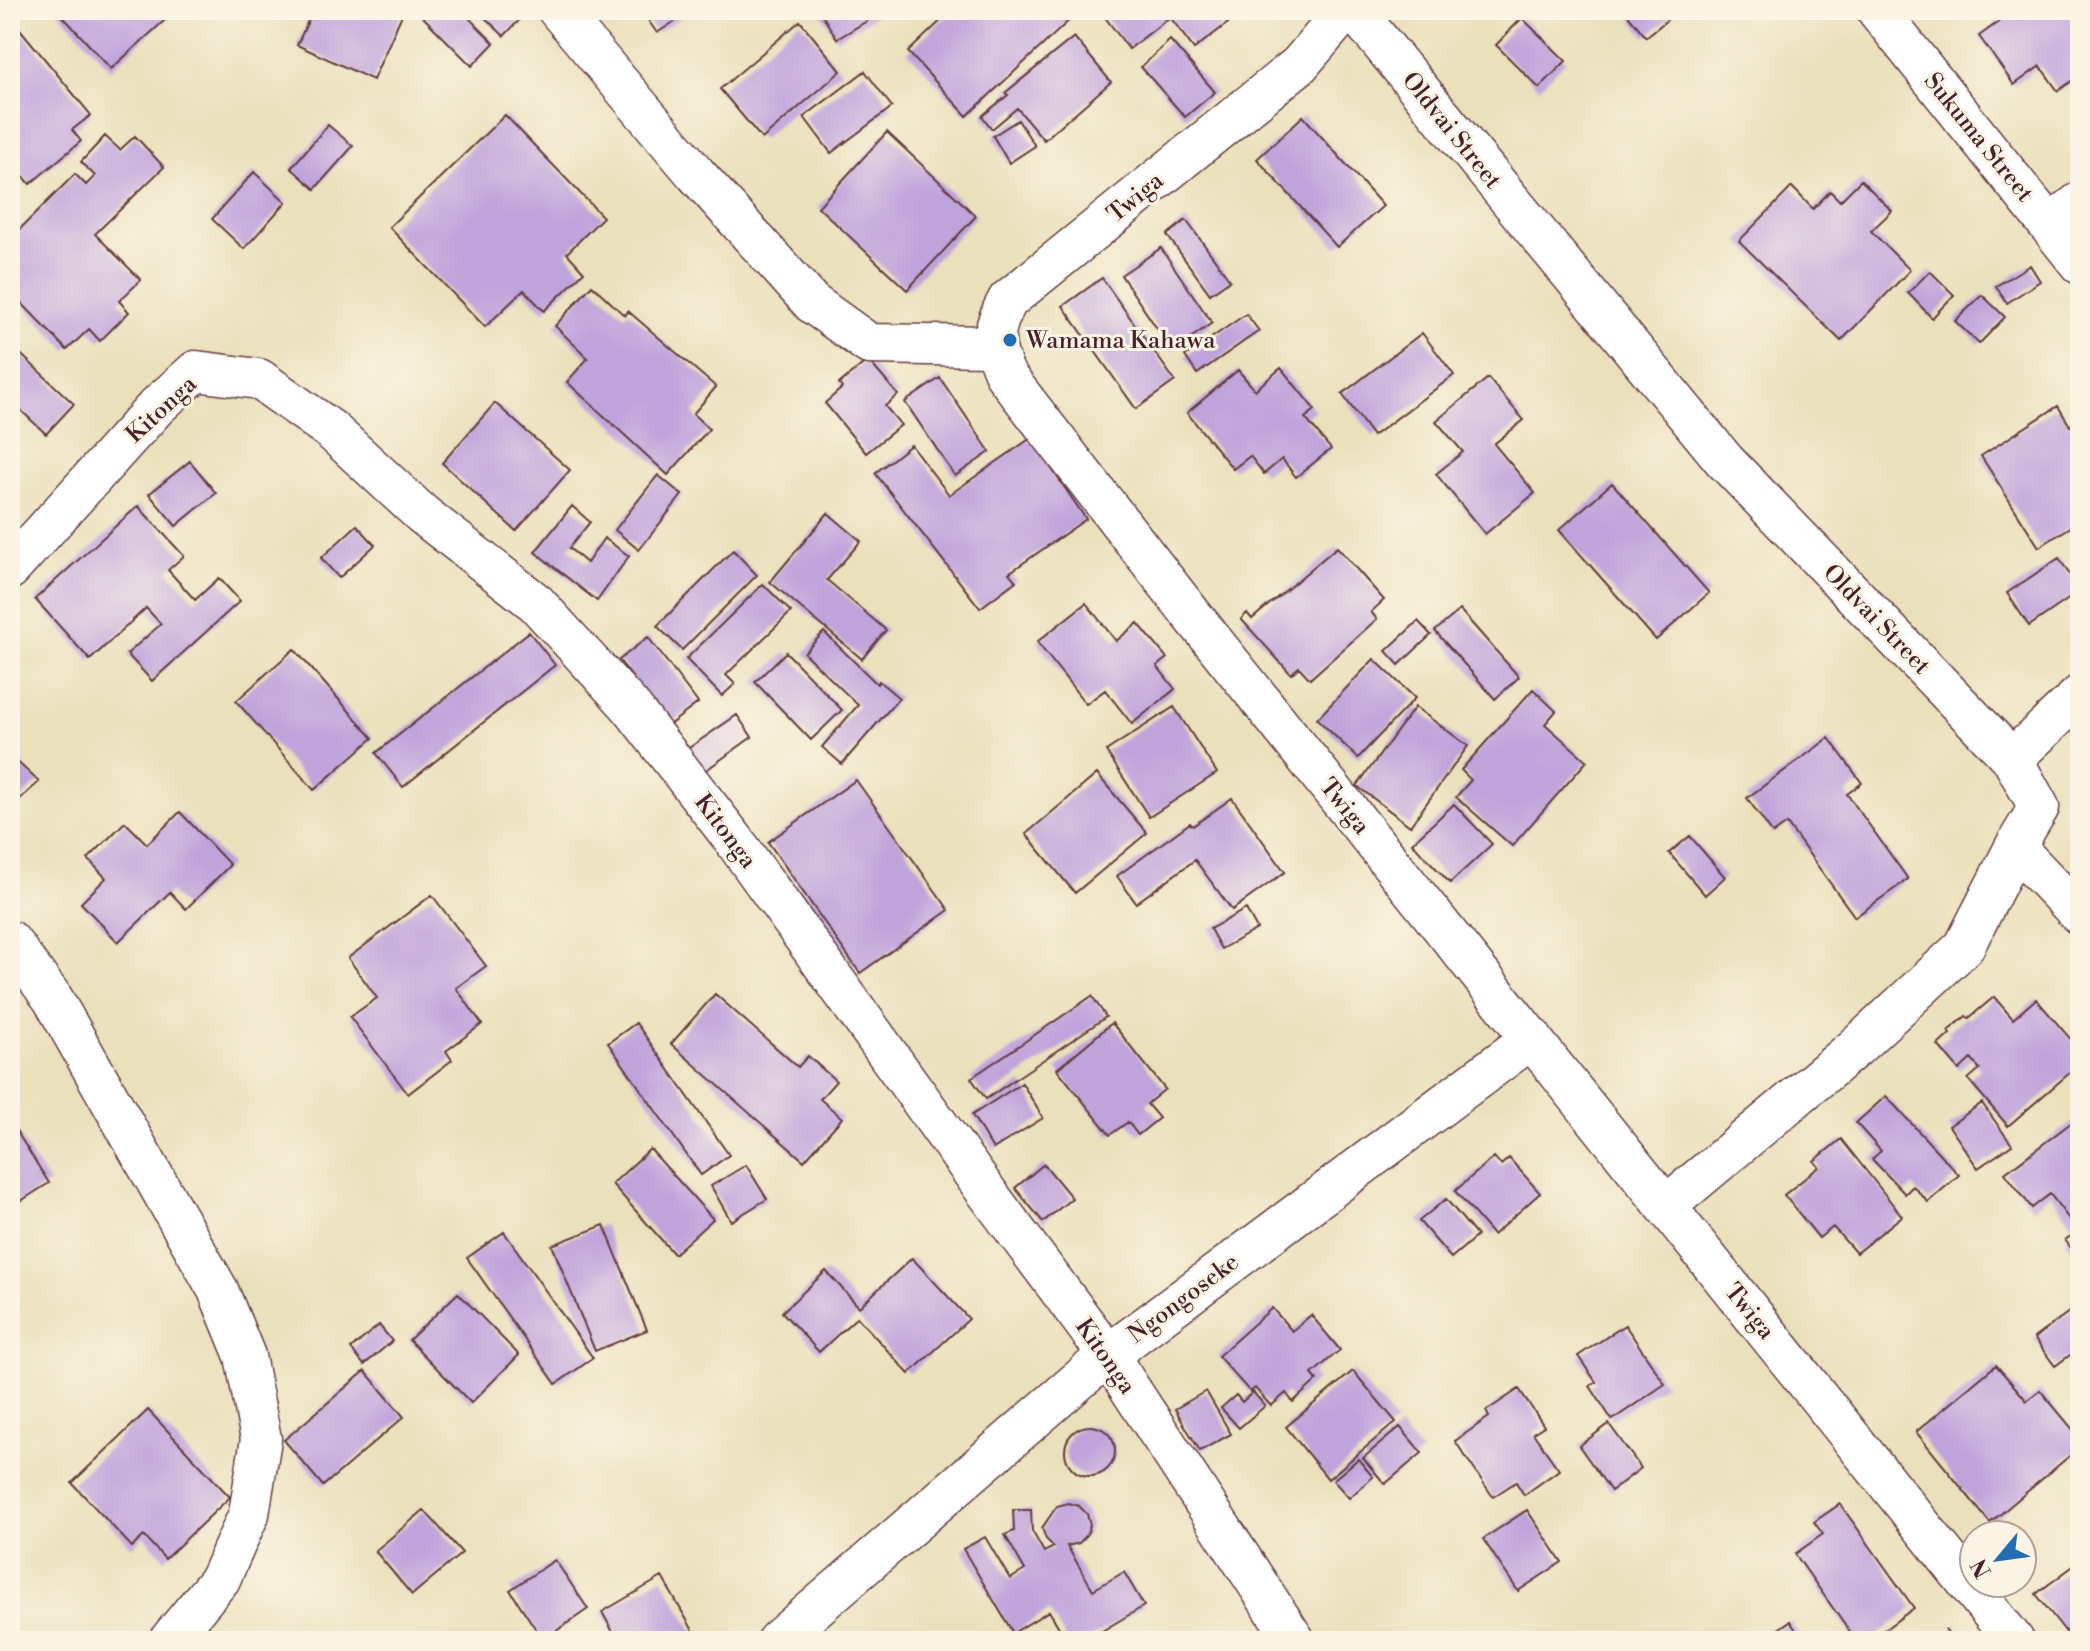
<svg xmlns="http://www.w3.org/2000/svg" width="2090" height="1651" viewBox="0 0 2090 1651" font-family="'Libre Bodoni',serif">
<style>
.building{fill:#bfa3db}
.lines{fill:none;stroke-linecap:round;stroke-linejoin:round}
.street-casing{stroke:#623c41;stroke-width:43}
.path{stroke:#623c41;stroke-width:5;stroke-dasharray:2 6;stroke-linecap:butt}
.street{stroke:#fff;stroke-width:40}
.poi-dot{fill:#1f6fb2;stroke:#fcf5e5;stroke-width:3}
.labels{text-anchor:middle;stroke-width:6;stroke-linejoin:round;paint-order:stroke}
.street-label{font-size:24px;fill:#4a1f2b;stroke:#fcf5e5}
.poi-label{font-size:24px;fill:#4a1f2b;stroke:#fcf5e5;text-anchor:start}
</style>
<rect width="100%" height="100%" fill="#fcf5e5"/>
<filter id="ink" filterUnits="userSpaceOnUse"><feTurbulence type="fractalNoise" baseFrequency=".0125" numOctaves="2"/><feDisplacementMap in="SourceGraphic" scale="16" xChannelSelector="R" yChannelSelector="G"/><feConvolveMatrix kernelMatrix="1 2 1 2 8 2 1 2 1" color-interpolation-filters="sRGB"/></filter>
<filter id="wash" filterUnits="userSpaceOnUse"><feTurbulence type="fractalNoise" baseFrequency=".006" numOctaves="4" result="noise"/><feDisplacementMap in="SourceGraphic" scale="32" xChannelSelector="R" yChannelSelector="G"/><feGaussianBlur stdDeviation="1.8" result="paint"/><feColorMatrix in="noise" values="0 0 0 0 0 0 0 0 0 0 0 0 0 0 0 0 0 1.4 0 .05"/><feComposite in="paint" operator="in"/></filter>
<g filter="url(#wash)">
<rect width="100%" height="100%" fill="#ebe0bc"/>
<g id="blocks">
<path class="building" d="M57,10H176L111,69Z
M313,10H404L373,80L297,45Z
M425,10H461L494,43L472,66L420,14Z
M477,10H529L504,36Z
M641,10H679L683,16L657,33Z
M819,10H885L837,39Z
M952,10H1074L1077,13L967,116L908,52Z
M1111,10H1245L1194,49L1170,17L1129,49L1104,16Z
M1624,10H1679L1646,37Z
M2015,10H2080V75L2058,91L2040,66L2014,85L1979,36Z
M10,17L91,115L72,130L81,141L30,184L10,160Z
M1522,18L1566,61L1539,88L1496,45Z
M800,21L841,71L762,139L720,89Z
M1074,37L1111,82L1044,140L1017,108L992,129L982,116L1008,95L1005,93Z
M1170,40L1215,92L1185,117L1141,67Z
M865,71L892,107L831,153L804,117Z
M505,115L603,217L567,253L584,272L544,311L524,290L485,327L389,227Z
M1303,116L1383,206L1337,247L1257,159Z
M1018,120L1035,146L1009,163L993,136Z
M328,125L353,146L315,189L291,168Z
M887,132L976,216L907,290L818,207Z
M105,136L120,150L135,136L164,167L95,234L141,280L119,301L129,312L100,341L89,329L67,350L10,291V239L75,174L86,185L95,176L81,162Z
M254,172L286,202L244,249L212,219Z
M1861,180L1892,211L1871,231L1910,270L1841,341L1739,241L1792,187L1813,209L1830,191L1840,201Z
M1186,220L1230,280L1210,294L1167,235Z
M1161,248L1212,323L1172,351L1121,275Z
M2030,265L2040,281L2007,303L1996,286Z
M1930,271L1954,295L1932,318L1908,293Z
M1102,278L1175,381L1136,409L1063,306Z
M592,285L625,316L628,311L716,387L693,414L709,429L668,475L567,382L588,358L555,326Z
M1982,295L2005,317L1979,344L1955,321Z
M1246,314L1259,331L1197,374L1185,356Z
M1422,333L1454,375L1373,436L1342,394Z
M10,344L74,404L46,434L10,400Z
M868,360L898,395L885,406L901,425L866,453L825,403L842,388L839,384Z
M1281,368L1315,410L1305,418L1331,449L1296,477L1282,459L1264,474L1250,456L1233,469L1187,413L1238,370L1255,390Z
M940,378L990,452L955,476L905,402Z
M1488,378L1524,420L1494,444L1535,493L1485,534L1436,474L1463,452L1436,421Z
M495,403L570,470L516,531L442,463Z
M2058,406L2070,426L2080,419V521L2039,547L1981,456Z
M1031,438L1086,519L1009,573L1016,581L980,608L875,473L911,445L949,495Z
M190,461L216,493L176,526L149,494Z
M658,475L682,495L639,550L615,530Z
M1612,483L1709,593L1656,640L1559,530Z
M138,506L184,556L168,570L195,600L219,578L240,601L152,681L127,654L161,624L146,608L90,660L35,599Z
M572,506L590,522L569,548L587,563L604,538L629,556L597,601L535,552Z
M828,513L861,541L827,580L886,630L862,659L770,582Z
M357,525L375,545L339,578L321,558Z
M1337,547L1384,600L1371,612L1377,619L1310,679L1299,667L1291,674L1241,619L1247,613L1252,619Z
M733,550L757,575L682,650L657,626Z
M2059,558L2080,591L2029,626L2007,593Z
M763,584L791,612L726,675L735,684L722,696L686,659Z
M1086,603L1116,641L1138,623L1167,658L1157,666L1175,689L1132,724L1105,690L1086,704L1037,642Z
M1460,610L1519,677L1495,699L1435,631Z
M1418,621L1431,635L1399,665L1386,651Z
M529,632L555,665L403,787L376,753Z
M824,632L877,684L879,681L899,698L842,764L822,747L858,705L804,653Z
M648,637L698,703L669,725L619,660Z
M294,649L373,738L314,790L236,701Z
M786,652L842,710L811,740L755,682Z
M1374,659L1415,698L1358,758L1317,719Z
M1533,689L1556,711L1545,724L1587,761L1512,846L1456,797L1471,780L1461,770Z
M1174,707L1217,773L1149,817L1106,751Z
M1415,707L1468,746L1410,826L1357,786Z
M737,715L752,737L702,773L686,750Z
M1829,738L1862,783L1847,794L1908,879L1855,917L1787,824L1773,834L1747,798Z
M10,755L39,782L10,808Z
M1097,774L1147,833L1075,893L1026,834Z
M856,780L949,910L860,973L768,842Z
M1232,798L1285,872L1232,910L1195,860L1136,903L1117,876L1190,823L1193,826Z
M1454,804L1492,844L1450,883L1412,843Z
M180,812L230,865L186,909L170,892L118,942L81,903L106,878L88,859L125,822L147,844Z
M1690,836L1725,877L1705,895L1669,853Z
M432,895L486,966L456,988L482,1024L446,1051L452,1060L408,1094L350,1017L377,998L348,958Z
M1246,909L1257,929L1221,949L1210,929Z
M715,994L798,1067L808,1056L836,1081L820,1099L842,1118L804,1161L671,1044Z
M1092,996L1106,1017L986,1099L971,1078Z
M1994,997L2013,1019L2036,999L2080,1050V1064L2008,1126L1968,1079L1980,1069L1971,1059L1959,1070L1938,1045L1950,1034L1948,1031L1966,1016L1969,1018Z
M636,1023L729,1155L701,1175L608,1043Z
M1112,1023L1165,1089L1147,1104L1159,1118L1138,1135L1128,1122L1110,1135L1057,1069Z
M1022,1083L1043,1118L993,1149L972,1115Z
M1886,1096L1959,1175L1928,1202L1913,1186L1905,1194L1872,1159L1881,1151L1856,1123Z
M1982,1103L2012,1145L1978,1168L1949,1126Z
M2080,1116V1259L2065,1240L2078,1231L2050,1194L2032,1208L2005,1173Z
M10,1121L49,1183L10,1208Z
M1841,1139L1902,1216L1856,1253L1833,1227L1819,1238L1784,1195L1819,1167L1814,1161Z
M650,1149L713,1219L674,1254L612,1184Z
M1494,1157L1501,1165L1509,1158L1540,1193L1493,1235L1455,1191Z
M1044,1164L1072,1198L1043,1222L1015,1188Z
M746,1165L767,1199L731,1221L711,1186Z
M1446,1199L1477,1236L1451,1258L1419,1221Z
M604,1225L647,1330L595,1351L552,1245Z
M504,1232L593,1358L556,1384L467,1258Z
M912,1258L969,1319L909,1374L857,1317L819,1352L782,1312L826,1271L859,1307Z
M458,1293L519,1355L471,1403L409,1340Z
M2077,1306L2080,1310V1354L2077,1350L2055,1366L2034,1338Z
M1272,1308L1292,1331L1311,1315L1340,1350L1312,1374L1317,1380L1293,1402L1286,1393L1271,1406L1255,1388L1250,1392L1218,1356Z
M379,1325L392,1341L364,1365L351,1349Z
M1625,1325L1665,1384L1612,1420L1590,1386L1596,1382L1578,1356Z
M1996,1365L2027,1401L2040,1390L2080,1438V1447L1990,1523L1916,1432Z
M365,1371L404,1417L323,1486L284,1440Z
M1353,1371L1396,1422L1328,1479L1286,1427Z
M1519,1389L1544,1426L1533,1433L1559,1470L1524,1495L1516,1482L1493,1497L1455,1441L1489,1417L1486,1411Z
M1206,1391L1231,1434L1200,1451L1175,1409Z
M1253,1392L1265,1406L1239,1428L1221,1408L1236,1395L1242,1402Z
M148,1410L230,1497L165,1559L144,1536L132,1547L72,1483Z
M1609,1424L1641,1468L1611,1491L1579,1446Z
M1065 1451a25 25 0 1 1 50 0a25 25 0 1 1-50 0Z
M1400,1427L1422,1453L1385,1484L1363,1458Z
M1358,1459L1373,1477L1349,1498L1333,1480Z
M1068,1503L1079,1506L1087,1514L1090,1525L1087,1535L1079,1543L1067,1546L1093,1590L1124,1572L1144,1606L1085,1641H1067L1049,1611L1013,1633L963,1549L985,1537L1010,1579L1025,1570L1005,1535L1014,1531L1013,1510H1031L1032,1531L1044,1552L1054,1547L1046,1539L1042,1528L1057,1506Z
M1840,1504L1914,1608L1869,1641H1856L1795,1554L1823,1534L1814,1522Z
M424,1510L462,1553L412,1595L375,1551Z
M1527,1510L1562,1562L1518,1591L1483,1539Z
M555,1560L588,1609L543,1640L510,1590Z
M2080,1561V1641H2073L2036,1594Z
M662,1577L699,1641H618L602,1612Z
M1790,1621L1803,1641H1761Z"/>
</g>
</g>
<g filter="url(#ink)">
<use href="#blocks" fill-opacity="0" stroke="#623c41" stroke-width="2"/>
<g class="lines">
<g class="street-casing">
<path id="street" d="M558,10L696,174L812,303L869,344L989,346L994,338
M1336,10L1334,24L1299,65L1008,300C991,330 991,345 1006,376L1188,610L2014,1641
M1354,10L1724,460L2012,759L2039,807L2015,847L1964,947L1856,1047L1666,1206
M1877,10L2080,264
M2050,225L2080,202
M10,569L157,406L196,371L259,379L331,430L422,514L536,603L631,707L734,840L983,1187L1108,1355L1295,1641
M2012,759L2080,695
M2015,847L2080,915
M10,941L53,999L218,1290L245,1356L261,1439L249,1514L220,1579L169,1641
M777,1641L1108,1355L1532,1038"/>
</g>
<path class="path" d="M1933,1641L1951,1627"/>
<use href="#street" class="street"/>
</g>
</g>
<circle class="poi-dot" cx="1010" cy="340" r="8"/>
<g class="labels">
<g class="street-label">
<text transform="translate(1452 130) rotate(51)" y="8">Oldvai Street</text>
<text transform="translate(1979 137) rotate(51)" y="8">Sukuma Street</text>
<text transform="translate(1135 197) rotate(-39)" y="8">Twiga</text>
<text transform="translate(161 409) rotate(-43)" y="8">Kitonga</text>
<text transform="translate(1877 619) rotate(46)" y="8">Oldvai Street</text>
<text transform="translate(1345 806) rotate(51)" y="8">Twiga</text>
<text transform="translate(726 831) rotate(53)" y="8">Kitonga</text>
<text transform="translate(1183 1298) rotate(-37)" y="8">Ngongoseke</text>
<text transform="translate(1750 1311) rotate(51)" y="8">Twiga</text>
<text transform="translate(1106 1356) rotate(55)" y="8">Kitonga</text>
</g>
<g class="poi-label">
<text x="1026" y="348">Wamama Kahawa</text>
</g>
</g>
<rect width="2090" height="1651" fill="none" stroke="#fcf5e5" stroke-width="40"/>
<g transform="translate(1998 1559) rotate(241)"><circle r="38" fill="#fcf5e5" stroke="#b59f9b" stroke-width="2"/>
<path d="M0-6L14 30L0 20L-14 30Z" fill="#1f6fb2"/>
<text y="-12" font-size="22" font-weight="bold" text-anchor="middle" fill="#4a1f2b">N</text>
</g>
</svg>
